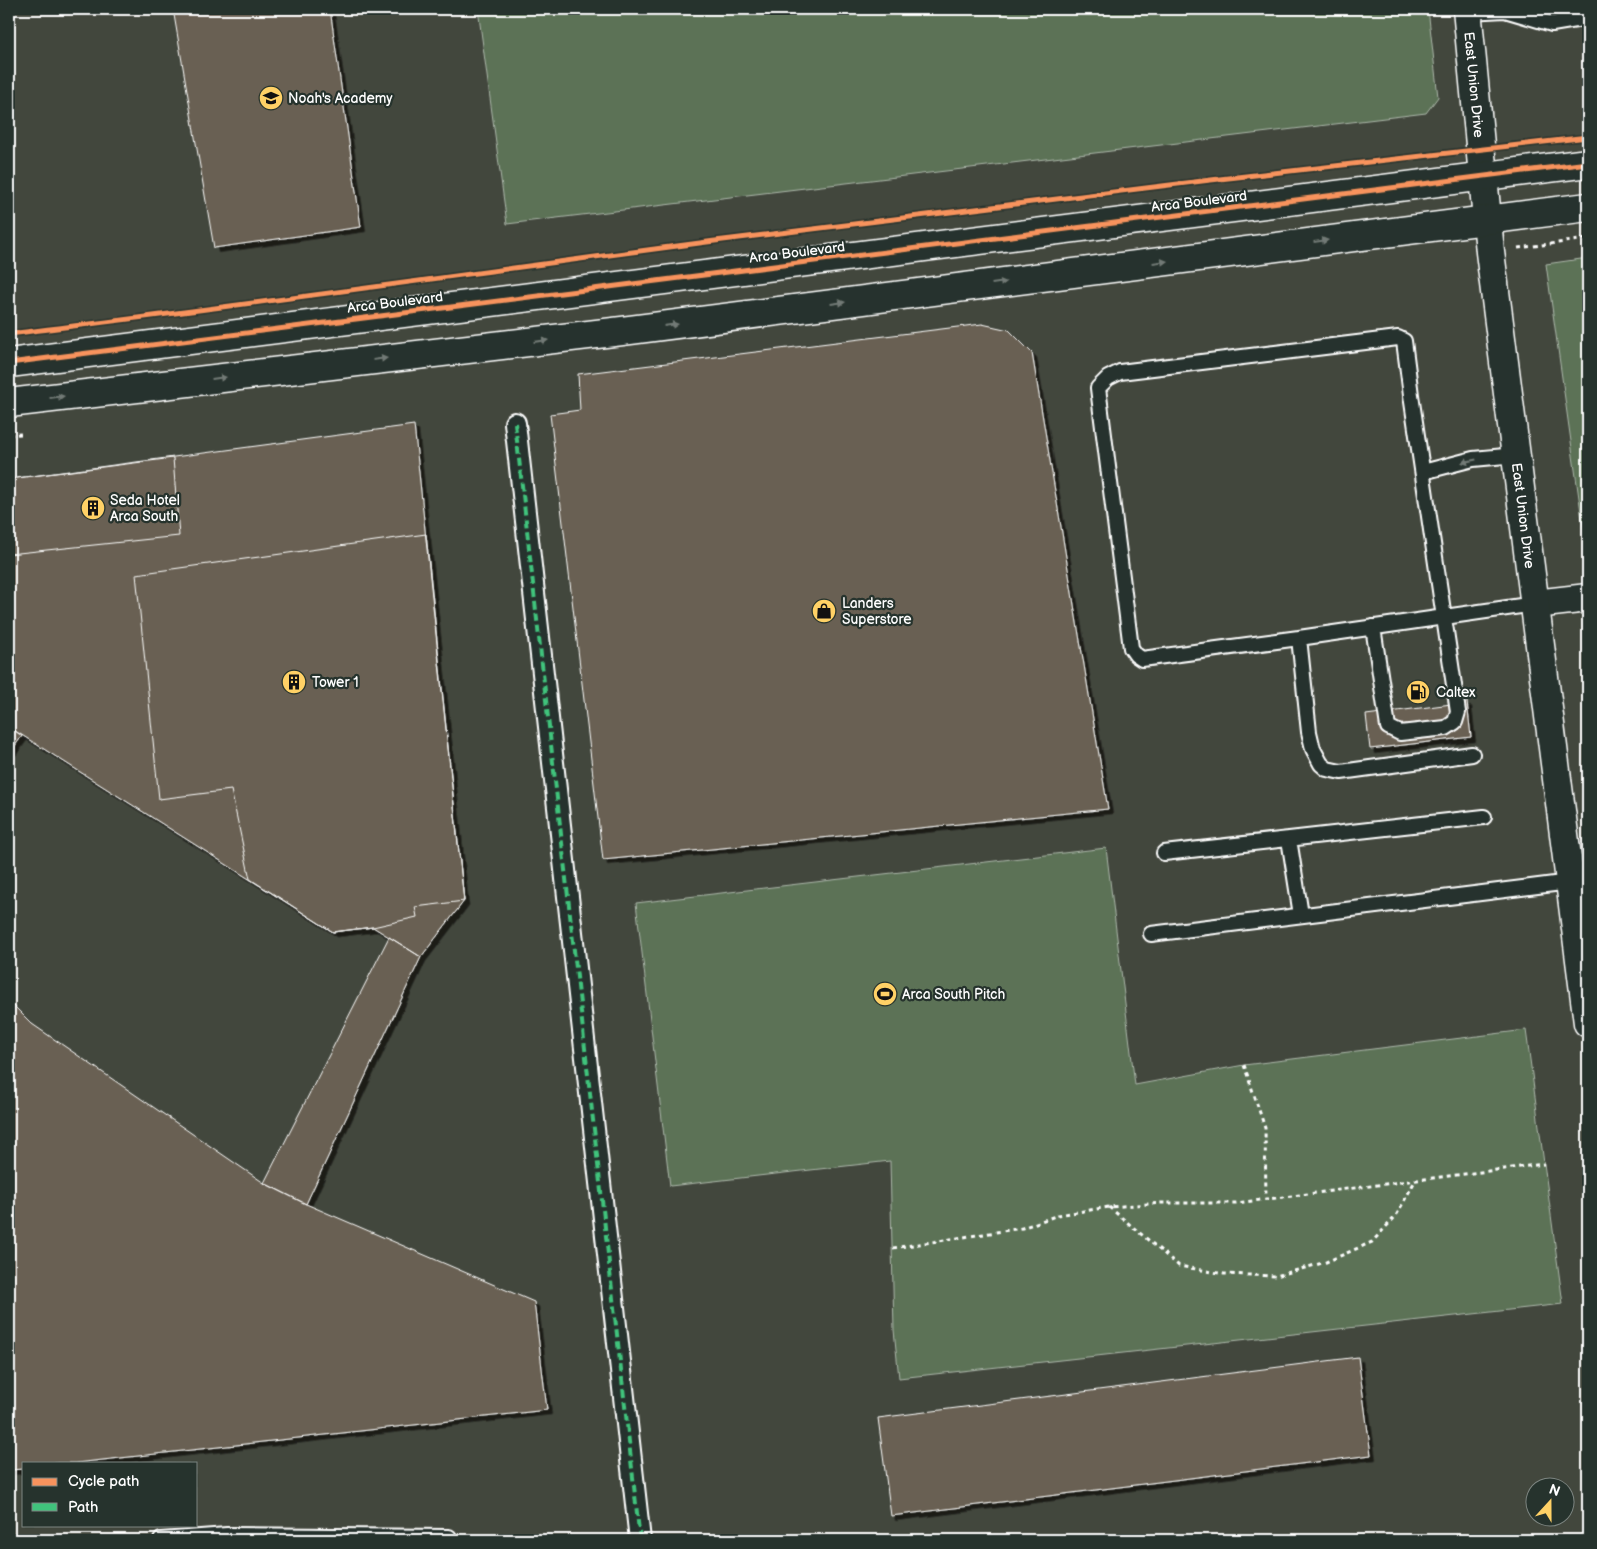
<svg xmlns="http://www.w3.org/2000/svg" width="1597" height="1549" viewBox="0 0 1597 1549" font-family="'Balsamiq Sans',sans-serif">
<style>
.built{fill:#43473d;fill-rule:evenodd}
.green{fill:#5b7257;stroke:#adb8ab}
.building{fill:#696152;stroke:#fff;filter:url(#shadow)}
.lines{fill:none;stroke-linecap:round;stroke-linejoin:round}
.service-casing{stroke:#fff;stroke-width:18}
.pedestrian-casing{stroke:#fff;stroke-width:24}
.minor-casing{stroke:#fff;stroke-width:31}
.tertiary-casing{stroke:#fff;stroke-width:31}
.path{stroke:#fff;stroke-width:3;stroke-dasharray:4 4;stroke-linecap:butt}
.service{stroke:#26332d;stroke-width:14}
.pedestrian{stroke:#26332d;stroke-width:20}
.minor{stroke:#26332d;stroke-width:28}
.tertiary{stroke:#26332d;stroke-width:28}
.quiet{stroke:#40c37c;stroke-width:4;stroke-dasharray:8 4;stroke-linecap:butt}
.cycleway-casing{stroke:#26332d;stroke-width:8}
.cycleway{stroke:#f8935d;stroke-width:5}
.oneway{fill:#727a76}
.labels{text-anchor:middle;stroke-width:4.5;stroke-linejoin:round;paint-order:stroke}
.street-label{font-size:14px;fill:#fff;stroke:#26332d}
.poi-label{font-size:14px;fill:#fff;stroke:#26332d;text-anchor:start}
</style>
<defs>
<filter id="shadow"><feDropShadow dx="4.5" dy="4.5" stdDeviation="0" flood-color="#0009"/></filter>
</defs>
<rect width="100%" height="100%" fill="#333c34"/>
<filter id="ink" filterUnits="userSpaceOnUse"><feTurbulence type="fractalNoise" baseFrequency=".02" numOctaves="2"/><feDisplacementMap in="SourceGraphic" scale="10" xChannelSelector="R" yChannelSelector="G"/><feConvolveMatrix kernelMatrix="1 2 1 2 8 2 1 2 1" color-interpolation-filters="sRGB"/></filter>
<g filter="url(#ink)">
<path class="built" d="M9,9H1588V1540H9ZM24,1463H196V1525H24ZM1534,1486H1564V1516H1534Z"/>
<path class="green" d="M478,9H1428L1438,97L1426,113L507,224Z
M1588,258V562L1546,264Z
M1106,848L1135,1085L1244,1065L1526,1030L1563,1304L899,1378L894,1330L890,1161L670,1186L636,903Z"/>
<path class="building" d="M173,9H330L361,227L214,248Z
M982,324L1009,330L1032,353L1108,809L603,860L550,414L580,410L578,374Z
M414,425L464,901L421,957L373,927L333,932L9,727V479Z
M173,458L179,536L9,554V479Z
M426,534L464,901L415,907L417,917L373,927L333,932L250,879L231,790L159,799L136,574Z
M1467,702L1471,737L1370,749L1366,715Z
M9,727L22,736L9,754Z
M389,937L421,957L306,1204L264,1183Z
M9,1001L32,1024L264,1183L306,1204L534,1302L547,1410L76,1463H24V1469L9,1470Z
M1358,1357L1371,1455L891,1516L878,1418Z"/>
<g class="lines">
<g class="service-casing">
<path id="service" d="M1468,12L1505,10L1552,24L1588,18
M1423,472L1473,459L1516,455
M1373,627L1388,727L1400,733L1446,728L1455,722L1458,712L1411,395L1404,341L1398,338L1120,372L1108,378L1098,388L1131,648L1136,655L1142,659L1299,638L1309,732L1313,749L1321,764L1327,769L1341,772L1472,754
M1299,638L1535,604
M1289,839L1301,915
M1164,853L1484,817
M1151,934L1570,882
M161,1540L227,1535L449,1537"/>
</g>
<g class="pedestrian-casing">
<path id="pedestrian" d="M515,423L640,1540"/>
</g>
<g class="minor-casing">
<g id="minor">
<path id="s1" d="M1467,9L1483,176"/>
<path d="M1535,604L1588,598"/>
</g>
</g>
<g class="tertiary-casing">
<g id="tertiary">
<path id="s2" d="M1483,176L1490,252L1588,1023"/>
<path d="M9,363L1588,163"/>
<path d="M9,403L622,331L1588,207"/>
</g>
</g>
<path class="path" d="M1518,248L1588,239
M9,435L21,434
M1244,1065L1265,1128L1266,1199
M1109,1207L1179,1266L1224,1274L1276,1276L1326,1262L1372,1242L1396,1216L1416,1179
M893,1248L1022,1228L1058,1215L1109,1207L1162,1203H1236L1544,1164"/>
<use href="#service" class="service"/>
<use href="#pedestrian" class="pedestrian"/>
<use href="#minor" class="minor"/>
<use href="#tertiary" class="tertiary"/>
<path class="quiet" d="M515,423L640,1540"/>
<g class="cycleway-casing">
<path id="cycleway" d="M9,334C244,306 479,272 715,241C1005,204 1297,169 1588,137
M9,363L1588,163"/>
</g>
<use href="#cycleway" class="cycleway"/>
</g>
<defs><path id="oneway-solid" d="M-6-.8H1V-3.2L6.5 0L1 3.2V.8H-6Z" transform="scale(1.25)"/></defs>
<g class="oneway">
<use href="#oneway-solid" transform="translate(1321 241) rotate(-7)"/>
<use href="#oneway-solid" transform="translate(1160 262) rotate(-7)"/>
<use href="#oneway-solid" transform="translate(999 283) rotate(-7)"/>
<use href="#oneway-solid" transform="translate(838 303) rotate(-7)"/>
<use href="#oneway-solid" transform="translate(671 325) rotate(-7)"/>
<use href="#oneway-solid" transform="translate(541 341) rotate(-7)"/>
<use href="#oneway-solid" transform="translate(380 359) rotate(-7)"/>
<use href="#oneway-solid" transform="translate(219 378) rotate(-7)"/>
<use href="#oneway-solid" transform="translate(57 397) rotate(-7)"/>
<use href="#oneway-solid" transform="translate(1469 461) rotate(168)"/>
</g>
</g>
<defs>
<g id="school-disc" transform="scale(1.25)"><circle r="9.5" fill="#ffd166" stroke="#26332d"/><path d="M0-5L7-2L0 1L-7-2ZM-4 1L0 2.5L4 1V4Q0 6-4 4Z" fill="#111"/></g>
<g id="building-disc" transform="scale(1.25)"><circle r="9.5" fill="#ffd166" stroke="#26332d"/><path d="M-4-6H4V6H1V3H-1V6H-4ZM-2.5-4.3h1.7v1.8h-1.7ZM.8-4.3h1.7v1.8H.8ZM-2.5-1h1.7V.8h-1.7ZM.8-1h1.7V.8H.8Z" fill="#111"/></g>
<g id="shop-disc" transform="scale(1.25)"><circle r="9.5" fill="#ffd166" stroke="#26332d"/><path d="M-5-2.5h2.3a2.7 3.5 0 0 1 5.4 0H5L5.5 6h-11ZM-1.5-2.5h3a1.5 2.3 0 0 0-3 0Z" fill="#111"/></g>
<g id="fuel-disc" transform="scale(1.25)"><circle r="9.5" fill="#ffd166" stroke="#26332d"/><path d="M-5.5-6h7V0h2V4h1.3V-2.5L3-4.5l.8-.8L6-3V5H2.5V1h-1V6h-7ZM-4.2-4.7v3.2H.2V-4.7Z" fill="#111"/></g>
<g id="stadium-disc" transform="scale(1.25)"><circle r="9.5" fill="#ffd166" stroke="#26332d"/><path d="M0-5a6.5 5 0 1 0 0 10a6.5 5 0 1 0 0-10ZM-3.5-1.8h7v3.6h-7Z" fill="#111"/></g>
</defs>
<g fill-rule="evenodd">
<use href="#school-disc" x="271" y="98"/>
<use href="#building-disc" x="93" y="508"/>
<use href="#shop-disc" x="824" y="611"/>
<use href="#building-disc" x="294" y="682"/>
<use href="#fuel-disc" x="1418" y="692"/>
<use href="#stadium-disc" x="885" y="994"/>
</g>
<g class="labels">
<g class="street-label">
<text dy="5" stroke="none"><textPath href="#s1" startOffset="76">East Union Drive</textPath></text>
<text transform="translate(1199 201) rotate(-7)" y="5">Arca Boulevard</text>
<text transform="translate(797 252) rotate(-7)" y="5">Arca Boulevard</text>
<text transform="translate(395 302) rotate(-7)" y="5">Arca Boulevard</text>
<text dy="5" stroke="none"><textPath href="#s2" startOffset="342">East Union Drive</textPath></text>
</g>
<g class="poi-label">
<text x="288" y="103">Noah's Academy</text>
<text x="110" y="505">Seda Hotel<tspan x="110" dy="16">Arca South</tspan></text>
<text x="842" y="608">Landers<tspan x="842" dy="16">Superstore</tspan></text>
<text x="312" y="687">Tower 1</text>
<text x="1436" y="697">Caltex</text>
<text x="902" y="999">Arca South Pitch</text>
</g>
</g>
<rect width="1597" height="1549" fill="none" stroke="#26332d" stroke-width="30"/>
<rect x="15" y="15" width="1567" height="1519" fill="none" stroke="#fff" stroke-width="2" filter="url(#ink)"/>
<rect x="22" y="1462" width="175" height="65" fill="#26332d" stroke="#7d8581"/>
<rect x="32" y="1478" width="25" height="8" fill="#f8935d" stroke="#7d8581"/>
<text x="68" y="1486" font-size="15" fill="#ffffff">Cycle path</text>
<rect x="32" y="1503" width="25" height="8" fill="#40c37c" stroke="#7d8581"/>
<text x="68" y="1512" font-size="15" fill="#ffffff">Path</text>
<g transform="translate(1550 1502) rotate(21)"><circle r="24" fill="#26332d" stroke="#7d8581"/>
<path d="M0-4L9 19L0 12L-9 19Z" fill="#ffd166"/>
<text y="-8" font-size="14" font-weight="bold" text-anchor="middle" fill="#ffffff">N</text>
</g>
</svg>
